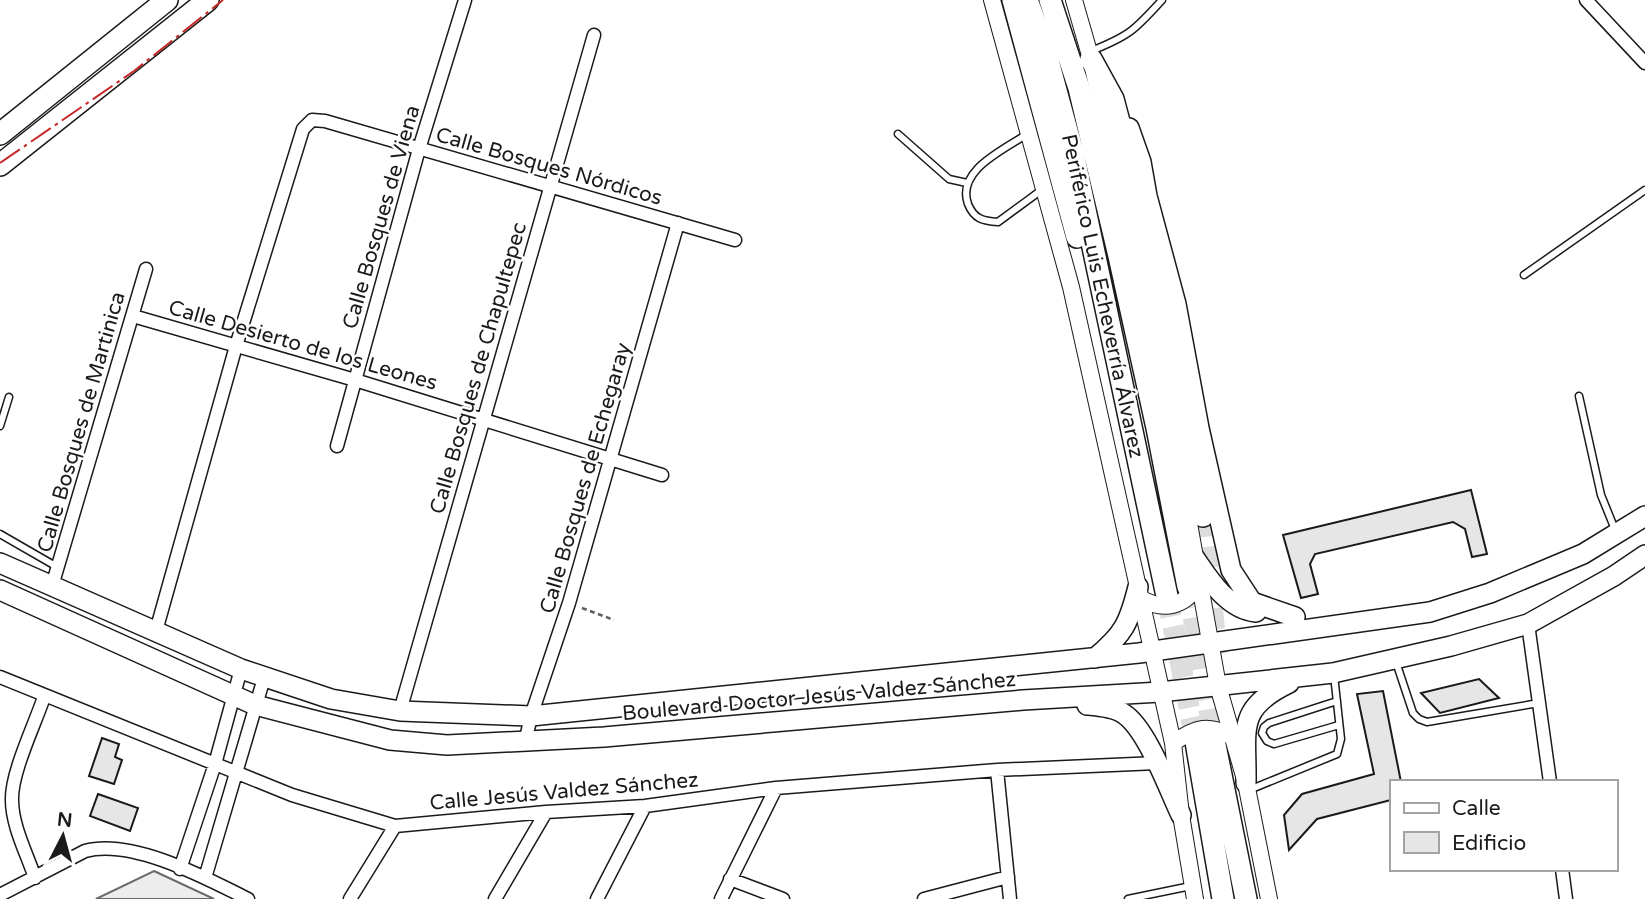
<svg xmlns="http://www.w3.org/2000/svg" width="1645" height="899" viewBox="0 0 1645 899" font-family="'Varela Round',sans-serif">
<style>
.green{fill:#ededed;stroke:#6a6a6a;stroke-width:2}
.building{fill:#e6e6e6;stroke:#1a1a1a;stroke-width:2}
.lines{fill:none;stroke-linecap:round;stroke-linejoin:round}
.trunk-tunnel{stroke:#ddd;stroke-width:21;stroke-dasharray:21 10;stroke-linecap:butt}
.service-casing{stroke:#1a1a1a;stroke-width:9}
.minor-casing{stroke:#1a1a1a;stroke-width:15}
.tertiary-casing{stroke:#1a1a1a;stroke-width:18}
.secondary-casing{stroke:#1a1a1a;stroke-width:22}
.primary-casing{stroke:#1a1a1a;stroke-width:24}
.trunk-casing{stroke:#1a1a1a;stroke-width:24}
.path{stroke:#5f5f5f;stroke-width:2.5;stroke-dasharray:5 3.5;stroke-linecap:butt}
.service{stroke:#fff;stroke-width:6}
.minor{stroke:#fff;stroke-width:12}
.tertiary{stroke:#fff;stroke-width:16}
.secondary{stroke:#fff;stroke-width:19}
.primary{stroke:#fff;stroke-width:21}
.trunk{stroke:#fff;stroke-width:21}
.power{stroke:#c62828;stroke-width:2;stroke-dasharray:24 5 3.5 5;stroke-linecap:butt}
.labels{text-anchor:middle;stroke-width:5;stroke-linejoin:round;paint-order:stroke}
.street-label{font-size:21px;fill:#1a1a1a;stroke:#fff}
</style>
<rect width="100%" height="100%" fill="#fff"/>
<path class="green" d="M154,871L214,899H96Z"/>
<path class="building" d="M1471,490L1487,554L1472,557L1465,529L1453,522L1315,554L1310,564L1318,594L1301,598L1283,535Z
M1479,679L1499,698L1440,713L1421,693Z
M1383,691L1401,782H1391V800L1317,819L1289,850L1284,815L1302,794L1374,774L1357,694Z
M102,738L119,744L115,757L122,760L114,784L89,776Z
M98,794L138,808L130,831L90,816Z"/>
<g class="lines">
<path class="trunk-tunnel" d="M1203,516L1217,654
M1188,587L1214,740
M1167,596L1196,742"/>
<g class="service-casing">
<path id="service" d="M1091,51C1129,36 1135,30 1162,0
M898,134L949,179L967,183
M1027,134C1004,150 956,170 968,204C974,219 983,221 998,222L1043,189
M1524,275L1645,190
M1579,396L1601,495L1616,532
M0,426L9,397
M0,534L59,568
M1396,662L1413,713L1419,719L1427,722L1539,703
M1337,701L1269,723L1264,727L1262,733L1267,741L1274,744L1339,725
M1249,790L1337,754L1341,739L1334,675
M1128,899L1191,886"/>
</g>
<g class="minor-casing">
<path id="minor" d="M1586,0L1645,63
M133,316L355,380L662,475
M337,446L419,149L465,0
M52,586L146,269
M1528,624L1550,782
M156,631L236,346L303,129L312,120L325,121L735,240
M0,677L292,795L395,826L546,812L645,806L776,788L997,770L1157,763
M400,711L594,35
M525,743L531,716L569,603L678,223
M997,770L1010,899
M180,869L215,764L241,669
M1562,869L1566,899
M35,878C27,854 12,826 12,800C11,773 35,724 44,697
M205,878L264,678
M730,879L783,899
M0,895L85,851C132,838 206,878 248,899
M350,899L395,826
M495,899L546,812
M597,899L645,806
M721,899L776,788
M924,899L1008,877"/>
</g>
<g class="tertiary-casing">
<path id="tertiary" d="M992,0L1071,287L1138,587L1173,743L1181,815L1195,899
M1074,0L1091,59L1165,389L1218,686L1246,783L1269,899
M1140,598C1164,612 1185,607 1199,583
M1173,743C1196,727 1209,723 1235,738"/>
</g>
<g class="secondary-casing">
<path id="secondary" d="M1129,128L1141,162L1147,196L1176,304L1199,428L1231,570L1252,602L1295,617
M1194,557C1209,579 1227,609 1256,612
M0,563L241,669L331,699L400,711L531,716L1139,653L1430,612L1490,593L1583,554L1645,516
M0,590L255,705L390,740L447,745L604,737L1023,700L1160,692L1333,673L1451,646L1528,624L1614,576L1645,555
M1095,658C1124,634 1129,623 1138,587
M1087,705C1099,706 1114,707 1124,714C1147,729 1169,790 1181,815
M1246,783C1247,730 1235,709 1289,683"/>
</g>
<g class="primary-casing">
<path id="primary" d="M0,134L167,0
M0,165L208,0"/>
</g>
<g class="trunk-casing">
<path id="trunk" d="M1013,0L1077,237
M1027,0L1044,46L1073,153L1167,596
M1050,0L1079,88L1119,256L1157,428L1188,587
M1091,59L1113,99L1126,148L1174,363L1203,516
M1214,740L1246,899
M1196,742L1223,899"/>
</g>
<path class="path" d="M582,608L614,620"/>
<use href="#service" class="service"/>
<use href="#minor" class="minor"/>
<use href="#tertiary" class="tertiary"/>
<use href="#secondary" class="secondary"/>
<use href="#primary" class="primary"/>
<use href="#trunk" class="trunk"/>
<path class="power" d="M0,163L134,71L223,0"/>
</g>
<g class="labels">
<g class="street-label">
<text transform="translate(549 166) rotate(16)" y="7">Calle Bosques Nórdicos</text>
<text transform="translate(381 217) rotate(-74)" y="7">Calle Bosques de Viena</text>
<text transform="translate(1103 296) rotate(78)" y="7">Periférico Luis Echeverría Álvarez</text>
<text transform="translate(303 345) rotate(16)" y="7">Calle Desierto de los Leones</text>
<text transform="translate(478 368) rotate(-74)" y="7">Calle Bosques de Chapultepec</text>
<text transform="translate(81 422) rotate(-74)" y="7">Calle Bosques de Martinica</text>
<text transform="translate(585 478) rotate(-74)" y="7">Calle Bosques de Echegaray</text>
<text transform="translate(819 696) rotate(-5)" y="7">Boulevard Doctor Jesús Valdez Sánchez</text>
<text transform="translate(564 791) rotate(-5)" y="7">Calle Jesús Valdez Sánchez</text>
</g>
</g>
<rect x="1390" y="780" width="228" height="91" fill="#ffffff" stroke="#a3a3a3" stroke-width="2"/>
<rect x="1404" y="803" width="35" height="10" fill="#ffffff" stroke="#a3a3a3" stroke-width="2"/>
<text x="1452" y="815" font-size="21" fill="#1a1a1a">Calle</text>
<rect x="1404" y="832" width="35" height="21" fill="#e6e6e6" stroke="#a3a3a3" stroke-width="2"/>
<text x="1452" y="850" font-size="21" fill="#1a1a1a">Edificio</text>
<g transform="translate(63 836) rotate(6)" stroke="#ffffff" stroke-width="5" paint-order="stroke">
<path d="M0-5L12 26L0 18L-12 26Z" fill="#1a1a1a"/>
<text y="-10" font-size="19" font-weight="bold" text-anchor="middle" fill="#1a1a1a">N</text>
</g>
</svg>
